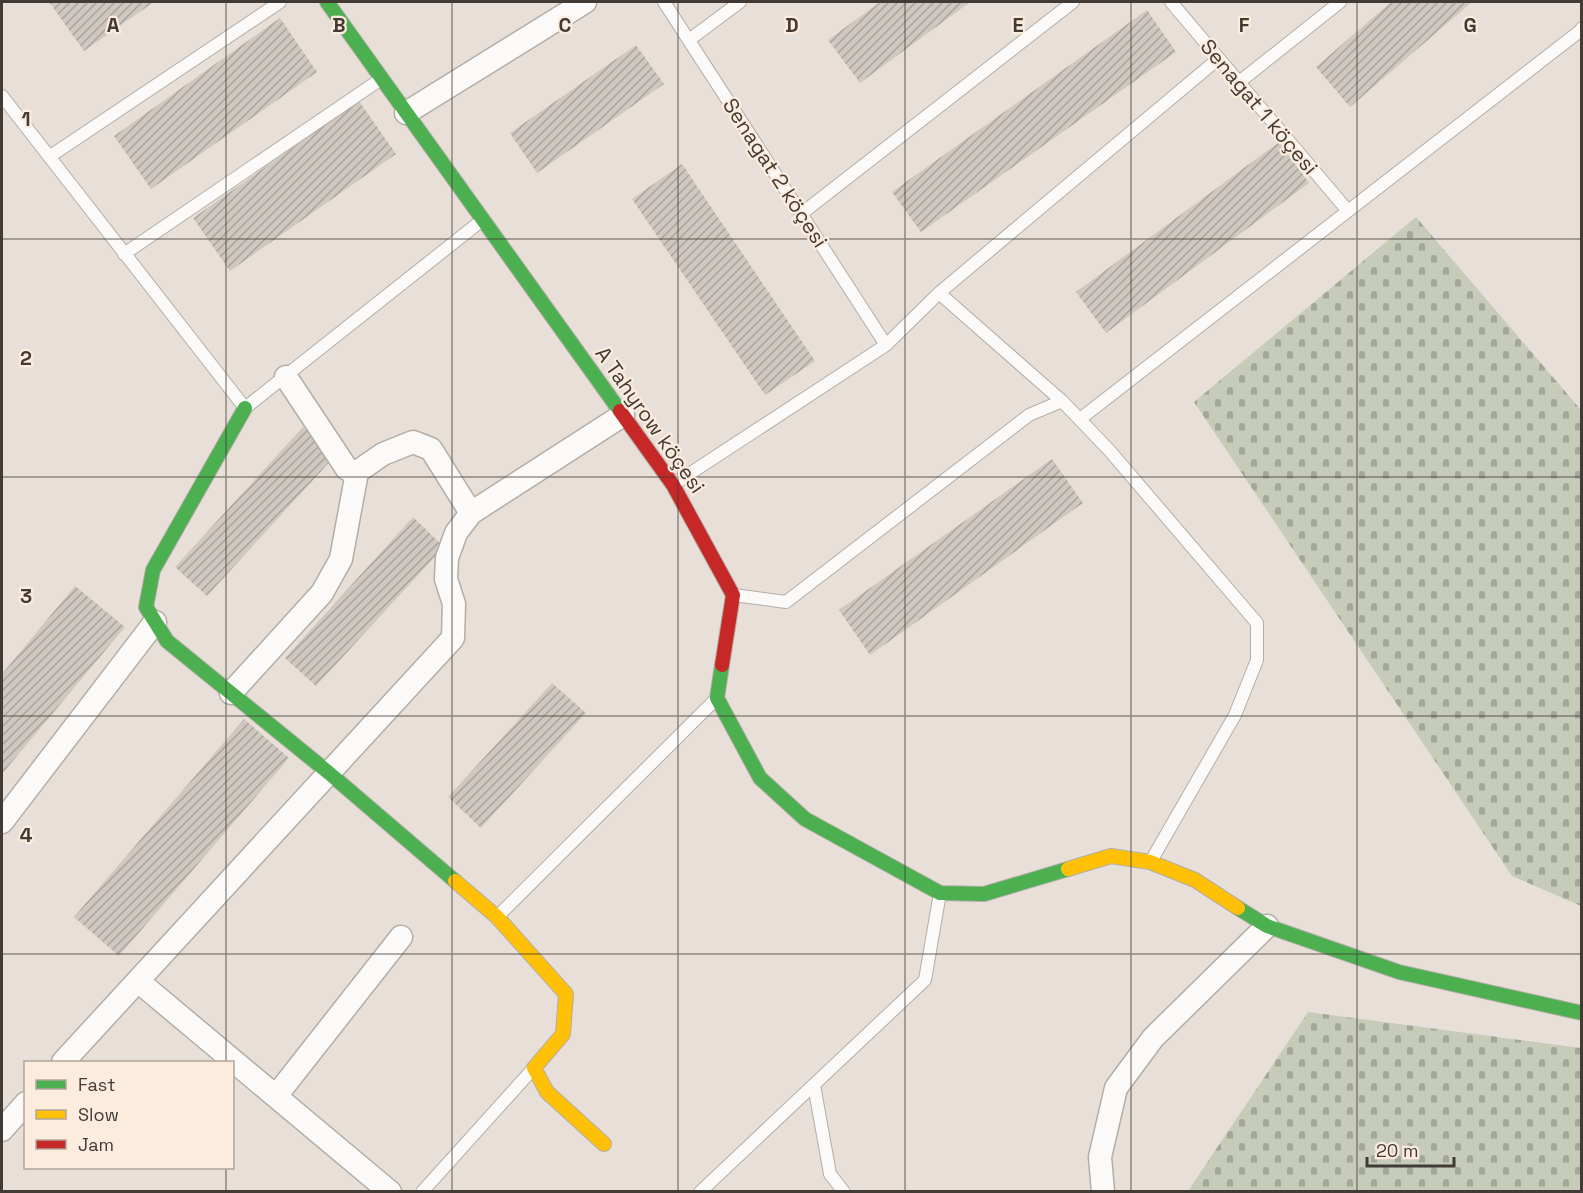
<svg xmlns="http://www.w3.org/2000/svg" width="1583" height="1193" viewBox="0 0 1583 1193" font-family="'Space Grotesk',sans-serif">
<style>
.cemetery{fill:url(#cemetery-stones)}
.building{fill:url(#building-hatch)}
.lines{fill:none;stroke-linecap:round;stroke-linejoin:round}
.lane-casing{stroke:#b3ada6;stroke-width:14}
.street-casing{stroke:#b3ada6;stroke-width:25}
.fast-casing{stroke:#b3ada6;stroke-width:16}
.slow-casing{stroke:#b3ada6;stroke-width:16}
.jam-casing{stroke:#b3ada6;stroke-width:16}
.lane{stroke:#fcfaf9;stroke-width:12}
.street{stroke:#fcfaf9;stroke-width:22}
.fast{stroke:#4caf50;stroke-width:14}
.slow{stroke:#ffc107;stroke-width:14}
.jam{stroke:#c62828;stroke-width:14}
.grid{fill:none;stroke:#413a35;stroke-width:1.5;stroke-opacity:0.55}
.labels{text-anchor:middle;stroke-width:4.5;stroke-linejoin:round;paint-order:stroke}
.street-label{font-size:21px;fill:#413a35;stroke:#fcecde}
.grid-label{font-size:20px;text-anchor:middle;font-weight:bold;fill:#413a35;stroke:#fcecde;stroke-width:4.5;stroke-linejoin:round;paint-order:stroke}
</style>
<defs>
<pattern id="cemetery-stones" width="16" height="16" patternUnits="userSpaceOnUse" patternTransform="scale(1.5)"><rect width="16" height="16" fill="#c7ccba"/><path d="M2 7V4a2 2 0 0 1 4 0v3zM10 15v-3a2 2 0 0 1 4 0v3z" fill="#a3a798"/></pattern>
<pattern id="building-hatch" width="6" height="6" patternUnits="userSpaceOnUse" patternTransform="scale(1.5)"><rect width="6" height="6" fill="#cfc8c1"/><path d="M-1 1l2-2M0 6l6-6M5 7l2-2" fill="none" stroke="#aaa39e"/></pattern>
</defs>
<rect width="100%" height="100%" fill="#e8e0d8"/>
<path class="cemetery" d="M1416,217L1581,410V906L1512,876L1194,402Z
M1308,1012L1581,1048V1191H1188Z"/>
<path class="building" d="M49,2H154L84,51Z
M880,2H970L860,83L828,40Z
M1391,2H1472L1350,107L1316,67Z
M1147,10L1176,52L921,232L892,192Z
M280,18L317,72L151,189L114,136Z
M636,45L664,84L537,173L510,133Z
M359,101L396,154L230,271L193,218Z
M1279,142L1309,183L1106,333L1076,292Z
M682,164L815,361L765,395L632,199Z
M303,427L335,456L207,596L175,567Z
M1052,459L1083,503L870,655L839,610Z
M413,517L444,547L316,686L285,658Z
M75,586L125,627L2,774V674Z
M552,683L586,713L481,828L448,797Z
M244,719L289,758L119,956L74,917Z"/>
<g class="lines">
<g class="lane-casing">
<path id="lane" d="M664,2L886,345
M1171,2L1348,211
M689,40L740,2
M1238,83L1340,2
M2,96L245,408L481,221
M49,157L280,2
M801,214L1073,2
M124,254L381,79
M939,293L1062,401
M1080,419L1580,31L1582,28
M674,484L886,345L939,293L1218,59
M734,595L786,602L1029,415L1062,401L1109,450L1257,623V660L1235,715L1151,861
M497,917L715,700
M814,1085L830,1174L844,1192
M422,1192L532,1070
M700,1192L925,980L940,893"/>
</g>
<g class="street-casing">
<path id="street" d="M406,113L585,2
M286,377L347,469L357,472L383,454L413,442L431,449L471,513
M231,693L322,593L341,559L357,472
M2,822L155,622
M138,981L390,1192
M63,1062L453,638L454,604L446,579L447,558L456,533L471,513L623,415
M276,1096L401,937
M2,1130L26,1103
M1103,1192L1100,1157L1116,1088L1153,1038L1267,926"/>
</g>
<g class="fast-casing">
<path id="fast" d="M327,2L620,411
M245,408L153,570L146,607L167,641L329,773L455,881
M722,665L717,698L760,778L805,819L940,893L984,894L1068,869
M1238,908L1267,926L1399,972L1582,1013"/>
</g>
<g class="slow-casing">
<path id="slow" d="M1068,869L1111,856L1150,862L1195,880L1238,908
M455,881L497,917L566,994L563,1034L534,1068L547,1092L604,1144"/>
</g>
<g class="jam-casing">
<path id="jam" d="M620,411L673,485L733,595L722,665"/>
</g>
<use href="#lane" class="lane"/>
<use href="#street" class="street"/>
<use href="#fast" class="fast"/>
<use href="#slow" class="slow"/>
<use href="#jam" class="jam"/>
</g>
<path class="grid" d="M226,2V1062M452,2V1192M678,2V1192M905,2V1192M1131,2V1192M1357,2V1192M2,239H1582M2,477H1582M2,716H1582M2,954H1582M226,1168V1192"/>
<g class="labels">
<g class="street-label">
<text transform="translate(1259 107) rotate(50)" y="7">Senagat 1 köçesi</text>
<text transform="translate(775 173) rotate(57)" y="7">Senagat 2 köçesi</text>
<text transform="translate(650 420) rotate(55)" y="7">A Tahyrow köçesi</text>
</g>
</g>
<g class="grid-label">
<text x="113" y="32">A</text>
<text x="339" y="32">B</text>
<text x="565" y="32">C</text>
<text x="792" y="32">D</text>
<text x="1018" y="32">E</text>
<text x="1244" y="32">F</text>
<text x="1470" y="32">G</text>
<text x="26" y="126">1</text>
<text x="26" y="365">2</text>
<text x="26" y="603">3</text>
<text x="26" y="842">4</text>
</g>
<rect width="1583" height="1193" fill="none" stroke="#413a35" stroke-width="6"/>
<rect x="24" y="1061" width="210" height="108" fill="#fcecde" stroke="#b1a59a" stroke-width="1.5"/>
<rect x="36" y="1080" width="30" height="9" fill="#4caf50" stroke="#b1a59a" stroke-width="1.5"/>
<text x="78" y="1091" font-size="18" fill="#413a35">Fast</text>
<rect x="36" y="1110" width="30" height="9" fill="#ffc107" stroke="#b1a59a" stroke-width="1.5"/>
<text x="78" y="1121" font-size="18" fill="#413a35">Slow</text>
<rect x="36" y="1140" width="30" height="9" fill="#c62828" stroke="#b1a59a" stroke-width="1.5"/>
<text x="78" y="1151" font-size="18" fill="#413a35">Jam</text>
<path d="M1367 1157v9h87v-9" fill="none" stroke="#413a35" stroke-width="3"/>
<text x="1376" y="1157" font-size="18" fill="#413a35" stroke="#fcecde" stroke-width="4.5" paint-order="stroke">20 m</text>
</svg>
